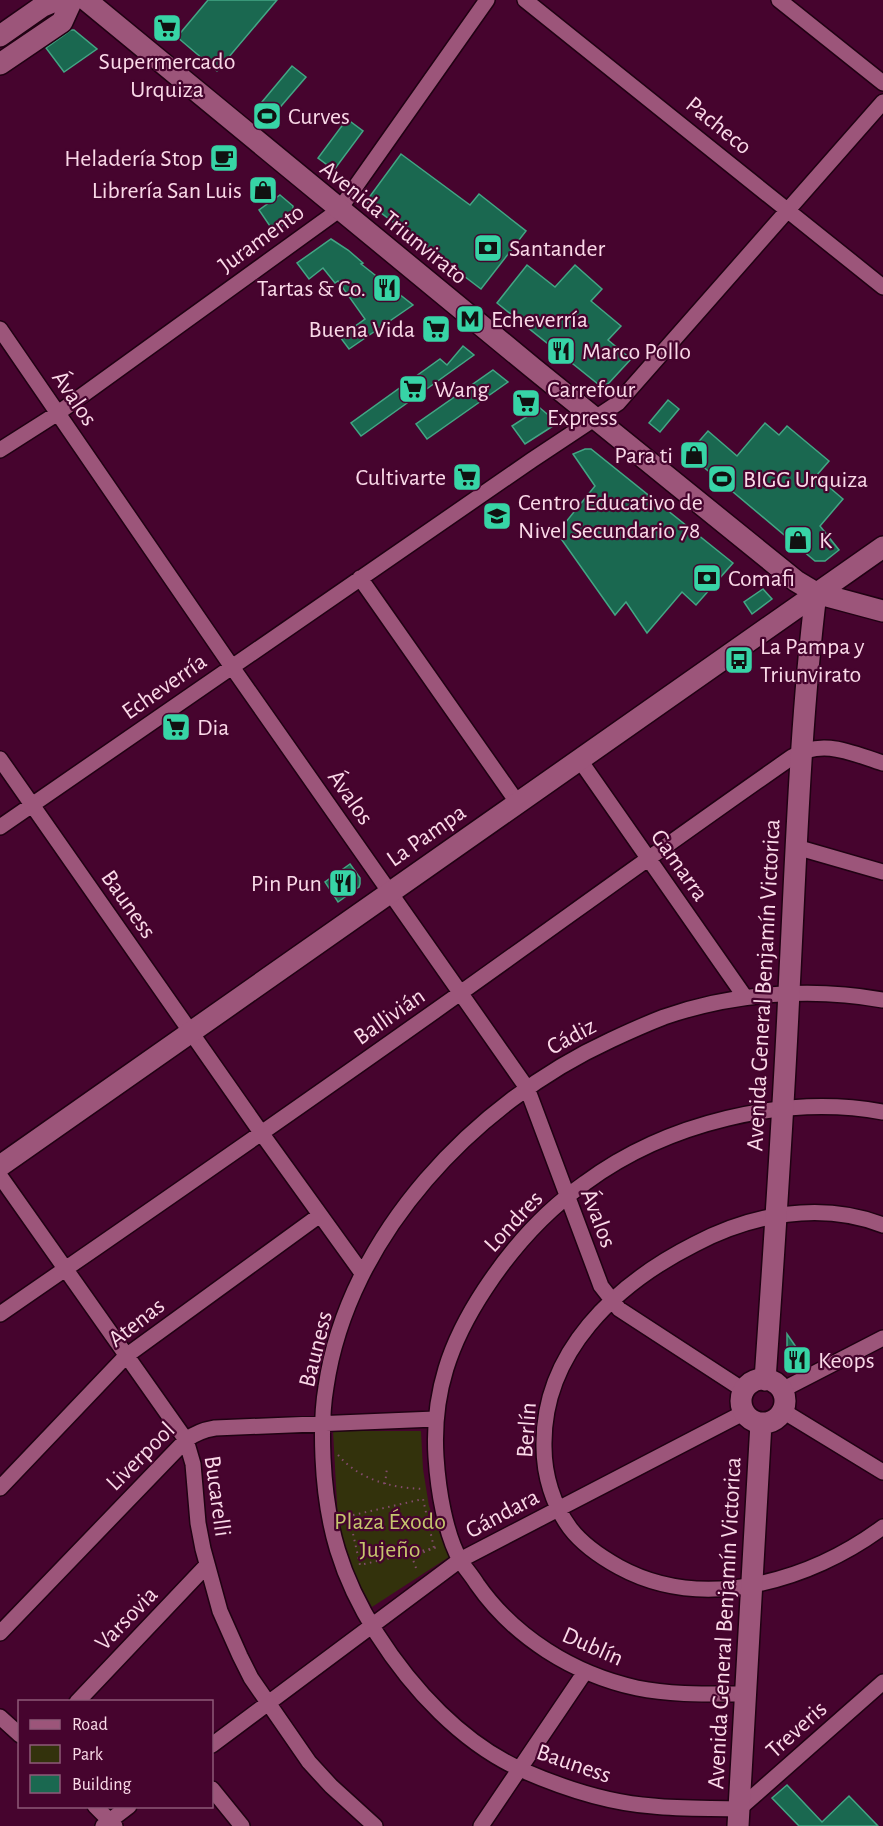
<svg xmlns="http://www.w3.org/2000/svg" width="883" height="1826" viewBox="0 0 883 1826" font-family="'Alegreya Sans',sans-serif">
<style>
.green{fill:#33320c}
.building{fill:#1a6850;stroke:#43a685;stroke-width:1.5}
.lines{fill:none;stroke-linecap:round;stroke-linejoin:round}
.street-casing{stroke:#200213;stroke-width:18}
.secondary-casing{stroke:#200213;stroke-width:24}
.path{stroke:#834c6d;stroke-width:2;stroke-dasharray:1.5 4.5;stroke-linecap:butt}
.street{stroke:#9c557a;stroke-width:15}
.secondary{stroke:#9c557a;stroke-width:21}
.labels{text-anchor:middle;stroke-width:4.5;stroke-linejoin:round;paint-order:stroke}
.poi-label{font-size:24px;fill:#fad9e8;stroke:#46042e;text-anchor:start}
.street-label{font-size:24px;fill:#fad9e8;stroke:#46042e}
.park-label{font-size:24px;fill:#c6c66e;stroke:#46042e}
</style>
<rect width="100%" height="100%" fill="#46042e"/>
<path class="green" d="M333,1431H421L423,1469L429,1506L449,1557L372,1607L355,1576L338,1522Z"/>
<path class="building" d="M208,0H277L217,71L177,37Z
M71,30H74L97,49L64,72L46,48Z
M292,66L306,77L270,119L257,108Z
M347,119L363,131L334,170L318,158Z
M401,154L470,205L479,194L526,231L481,289L368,203L370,200L368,199Z
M280,195L293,206V218L274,232L259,210Z
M331,239L348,250L363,263L361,264L413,305L349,349L340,337L365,319L338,281L335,283L323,268L309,279L297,263Z
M527,265L555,287L575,265L602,289L591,301L621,326L608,340L631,359L608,384H598L497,303Z
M463,346L474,355L361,436L351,423L440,359L447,365Z
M493,370L508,382L427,439L416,424Z
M668,400L679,409L660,432L649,423Z
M540,408L553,419V426L525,444L512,426Z
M765,423L779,435L787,426L829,461L816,476L843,499L820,526L839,550L825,561H815L688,454L708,431L737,456Z
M585,449H591L733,563L696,605L682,592L647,633L626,602L615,615L557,533L595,486L573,454Z
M763,589L772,599L752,614L744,602Z
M350,864L360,878V884L359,887L338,902L325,882Z
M787,1334L805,1360L794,1364L787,1357Z
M787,1785L822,1822L849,1796L878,1826H799L772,1798Z"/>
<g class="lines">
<g class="street-casing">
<path id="street" d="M525,0L883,287
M779,0L883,83
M0,329L232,667L527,1088L601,1286L619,1309L745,1391
M0,450L58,413L339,210L487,0
M360,578L517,802
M0,759L262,1134L362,1273
M579,759L745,997
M0,827L532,460L618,403L883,102
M796,847L883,872
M883,1000C811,987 733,993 664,1017C646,1024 628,1032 611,1040C476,1102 348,1235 326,1387C322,1410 322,1435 323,1458C326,1526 341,1577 377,1634C412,1689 462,1743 522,1770C563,1788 608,1803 653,1806C681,1809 710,1808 739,1809L883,1682
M0,1176L186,1440L193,1464L198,1523L203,1549L220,1611L240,1656L251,1678L309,1762L331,1786L375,1826
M883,1225C821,1201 752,1214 695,1244C616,1284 542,1352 544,1447C544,1475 553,1505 570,1528C582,1544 601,1557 619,1567C703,1613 810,1581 883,1527
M0,1314C154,1208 307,1102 459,994C570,915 680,835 792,757C823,738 851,753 883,763
M782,1390L883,1338
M783,1411L883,1472
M0,1488L126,1356L320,1215
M0,1633L186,1440C195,1433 203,1430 215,1428L435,1419
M745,1694C709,1694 671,1695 637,1688C573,1674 514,1637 477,1584C472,1576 466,1569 461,1562C445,1534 438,1489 436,1457C432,1393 450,1342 485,1289C512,1248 545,1211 585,1183C666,1123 784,1094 883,1112
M77,1702L207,1565
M0,1717L20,1735
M212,1745L460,1560L745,1412
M212,1789L242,1826
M95,1806L115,1826
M103,1826L129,1806
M481,1826L585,1672"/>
</g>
<g class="secondary-casing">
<path id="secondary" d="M86,0L533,368L796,581L816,593L883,611
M0,36L43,6L57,0
M0,64L62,22L72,0
M0,1166L883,547
M741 1401a22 22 0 1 1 44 0a22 22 0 1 1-44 0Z
M765,1380C774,1250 783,1121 789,991C796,858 800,725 816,593
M738,1826L761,1423"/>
</g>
<path class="path" d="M338,1455C360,1480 391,1488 424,1489
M385,1484L387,1468
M416,1568L412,1557L434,1548L423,1499L349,1516L360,1565L434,1548L437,1547"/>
<use href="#street" class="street"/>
<use href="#secondary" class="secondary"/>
</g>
<defs>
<g id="supermarket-square" transform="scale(1.5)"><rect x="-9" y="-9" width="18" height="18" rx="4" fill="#37d4a6" stroke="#46042e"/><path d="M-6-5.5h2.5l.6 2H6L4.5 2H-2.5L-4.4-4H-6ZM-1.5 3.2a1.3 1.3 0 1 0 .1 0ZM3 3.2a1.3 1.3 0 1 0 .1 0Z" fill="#111"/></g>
<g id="stadium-square" transform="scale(1.5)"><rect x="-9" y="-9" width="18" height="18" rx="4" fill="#37d4a6" stroke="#46042e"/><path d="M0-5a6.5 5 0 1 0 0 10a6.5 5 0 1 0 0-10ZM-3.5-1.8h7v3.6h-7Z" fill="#111"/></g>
<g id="cafe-square" transform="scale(1.5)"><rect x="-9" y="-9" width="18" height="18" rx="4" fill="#37d4a6" stroke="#46042e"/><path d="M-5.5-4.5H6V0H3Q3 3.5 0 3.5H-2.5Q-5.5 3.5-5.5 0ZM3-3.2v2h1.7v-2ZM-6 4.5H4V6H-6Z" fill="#111"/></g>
<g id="shop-square" transform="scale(1.5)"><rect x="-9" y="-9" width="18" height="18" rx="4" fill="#37d4a6" stroke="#46042e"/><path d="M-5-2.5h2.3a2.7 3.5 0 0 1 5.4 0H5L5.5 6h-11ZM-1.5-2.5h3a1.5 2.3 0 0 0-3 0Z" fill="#111"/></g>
<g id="bank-square" transform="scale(1.5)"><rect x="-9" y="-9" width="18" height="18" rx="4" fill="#37d4a6" stroke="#46042e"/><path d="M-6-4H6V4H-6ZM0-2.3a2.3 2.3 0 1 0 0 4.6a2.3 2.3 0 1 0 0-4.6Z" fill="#111"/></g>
<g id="restaurant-square" transform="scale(1.5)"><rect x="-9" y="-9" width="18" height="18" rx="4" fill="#37d4a6" stroke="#46042e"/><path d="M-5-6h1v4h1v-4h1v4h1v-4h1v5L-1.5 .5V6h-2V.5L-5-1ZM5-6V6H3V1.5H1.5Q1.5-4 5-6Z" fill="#111"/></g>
<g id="metro-square" transform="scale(1.5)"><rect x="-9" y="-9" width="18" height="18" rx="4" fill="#37d4a6" stroke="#46042e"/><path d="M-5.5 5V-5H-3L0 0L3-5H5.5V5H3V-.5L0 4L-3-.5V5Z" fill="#111"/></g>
<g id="school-square" transform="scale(1.5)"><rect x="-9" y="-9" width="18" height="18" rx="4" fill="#37d4a6" stroke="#46042e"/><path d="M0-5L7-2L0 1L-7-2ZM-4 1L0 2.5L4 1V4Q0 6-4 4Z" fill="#111"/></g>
<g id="bus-square" transform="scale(1.5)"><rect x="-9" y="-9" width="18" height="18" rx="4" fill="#37d4a6" stroke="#46042e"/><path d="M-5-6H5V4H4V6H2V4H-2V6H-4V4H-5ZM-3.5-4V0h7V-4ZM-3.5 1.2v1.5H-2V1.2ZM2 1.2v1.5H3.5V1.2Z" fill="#111"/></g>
</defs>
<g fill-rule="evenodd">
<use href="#supermarket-square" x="167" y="28"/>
<use href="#stadium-square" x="267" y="116"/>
<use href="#cafe-square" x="224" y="158"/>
<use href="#shop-square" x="263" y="190"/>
<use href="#bank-square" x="488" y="248"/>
<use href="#restaurant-square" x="387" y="288"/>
<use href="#metro-square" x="470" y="319"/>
<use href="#supermarket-square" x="436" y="329"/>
<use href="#restaurant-square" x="561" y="351"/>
<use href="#supermarket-square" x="413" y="389"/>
<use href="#supermarket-square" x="526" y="403"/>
<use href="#shop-square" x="694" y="455"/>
<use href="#supermarket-square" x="467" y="477"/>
<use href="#stadium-square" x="722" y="479"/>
<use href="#school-square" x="497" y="516"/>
<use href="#shop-square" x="798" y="540"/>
<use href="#bank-square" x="707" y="578"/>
<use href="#bus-square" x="739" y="660"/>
<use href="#supermarket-square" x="176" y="727"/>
<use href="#restaurant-square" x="343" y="883"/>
<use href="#restaurant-square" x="797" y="1360"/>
</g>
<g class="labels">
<g class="poi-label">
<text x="167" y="69" text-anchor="middle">Supermercado<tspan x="167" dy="28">Urquiza</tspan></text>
<text x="288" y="124">Curves</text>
<text x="203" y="166" text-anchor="end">Heladería Stop</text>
<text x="242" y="198" text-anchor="end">Librería San Luis</text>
<text x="509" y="256">Santander</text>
<text x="366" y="296" text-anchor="end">Tartas &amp; Co.</text>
<text x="491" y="327">Echeverría</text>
<text x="415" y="337" text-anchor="end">Buena Vida</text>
<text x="582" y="359">Marco Pollo</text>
<text x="434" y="397">Wang</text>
<text x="547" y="397">Carrefour<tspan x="547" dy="28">Express</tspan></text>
<text x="673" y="463" text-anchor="end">Para ti</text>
<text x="446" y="485" text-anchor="end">Cultivarte</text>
<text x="743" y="487">BIGG Urquiza</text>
<text x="518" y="510">Centro Educativo de<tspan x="518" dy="28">Nivel Secundario 78</tspan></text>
<text x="819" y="548">K</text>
<text x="728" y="586">Comafi</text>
<text x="760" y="654">La Pampa y<tspan x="760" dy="28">Triunvirato</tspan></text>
<text x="197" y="735">Dia</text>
<text x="322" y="891" text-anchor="end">Pin Pun</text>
<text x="818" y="1368">Keops</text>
</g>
<g class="street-label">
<text transform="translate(719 125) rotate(39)" y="8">Pacheco</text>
<text transform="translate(394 222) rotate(39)" y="8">Avenida Triunvirato</text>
<text transform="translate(261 238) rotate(-36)" y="8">Juramento</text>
<text transform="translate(75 398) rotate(56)" y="8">Ávalos</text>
<text transform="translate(164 686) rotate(-35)" y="8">Echeverría</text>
<text transform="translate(351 797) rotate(55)" y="8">Ávalos</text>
<text transform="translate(426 835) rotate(-35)" y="8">La Pampa</text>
<text transform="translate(680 865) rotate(55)" y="8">Gamarra</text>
<text transform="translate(129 904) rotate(55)" y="8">Bauness</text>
<text transform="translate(763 985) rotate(-87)" y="8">Avenida General Benjamín Victorica</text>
<text transform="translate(389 1016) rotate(-35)" y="8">Ballivián</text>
<text transform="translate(571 1036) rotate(-28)" y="8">Cádiz</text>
<text transform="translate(599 1218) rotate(69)" y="8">Ávalos</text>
<text transform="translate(513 1221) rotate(-47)" y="8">Londres</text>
<text transform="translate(136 1322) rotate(-38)" y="8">Atenas</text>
<text transform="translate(315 1349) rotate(-76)" y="8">Bauness</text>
<text transform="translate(526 1430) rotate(-86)" y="8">Berlín</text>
<text transform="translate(140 1456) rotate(-45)" y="8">Liverpool</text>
<text transform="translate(218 1496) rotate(82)" y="8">Bucarelli</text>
<text transform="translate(502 1513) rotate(-28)" y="8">Gándara</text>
<text transform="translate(126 1618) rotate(-46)" y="8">Varsovia</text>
<text transform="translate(724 1623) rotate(-87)" y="8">Avenida General Benjamín Victorica</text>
<text transform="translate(593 1646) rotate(24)" y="8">Dublín</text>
<text transform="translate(796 1729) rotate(-42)" y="8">Treveris</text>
<text transform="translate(574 1763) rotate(19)" y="8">Bauness</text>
</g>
<g class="park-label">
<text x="390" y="1529">Plaza Éxodo<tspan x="390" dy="28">Jujeño</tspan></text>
</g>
</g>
<rect x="18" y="1700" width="195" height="108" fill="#46042e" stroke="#8e5978" stroke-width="1.5"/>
<rect x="30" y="1720" width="30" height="9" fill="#9c557a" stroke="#8e5978" stroke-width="1.5"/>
<text x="72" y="1730" font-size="18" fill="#fad9e8">Road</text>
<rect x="30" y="1745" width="30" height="18" fill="#33320c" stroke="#8e5978" stroke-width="1.5"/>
<text x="72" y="1760" font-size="18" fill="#fad9e8">Park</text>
<rect x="30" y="1775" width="30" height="18" fill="#1a6850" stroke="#8e5978" stroke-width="1.5"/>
<text x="72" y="1790" font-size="18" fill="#fad9e8">Building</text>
</svg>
